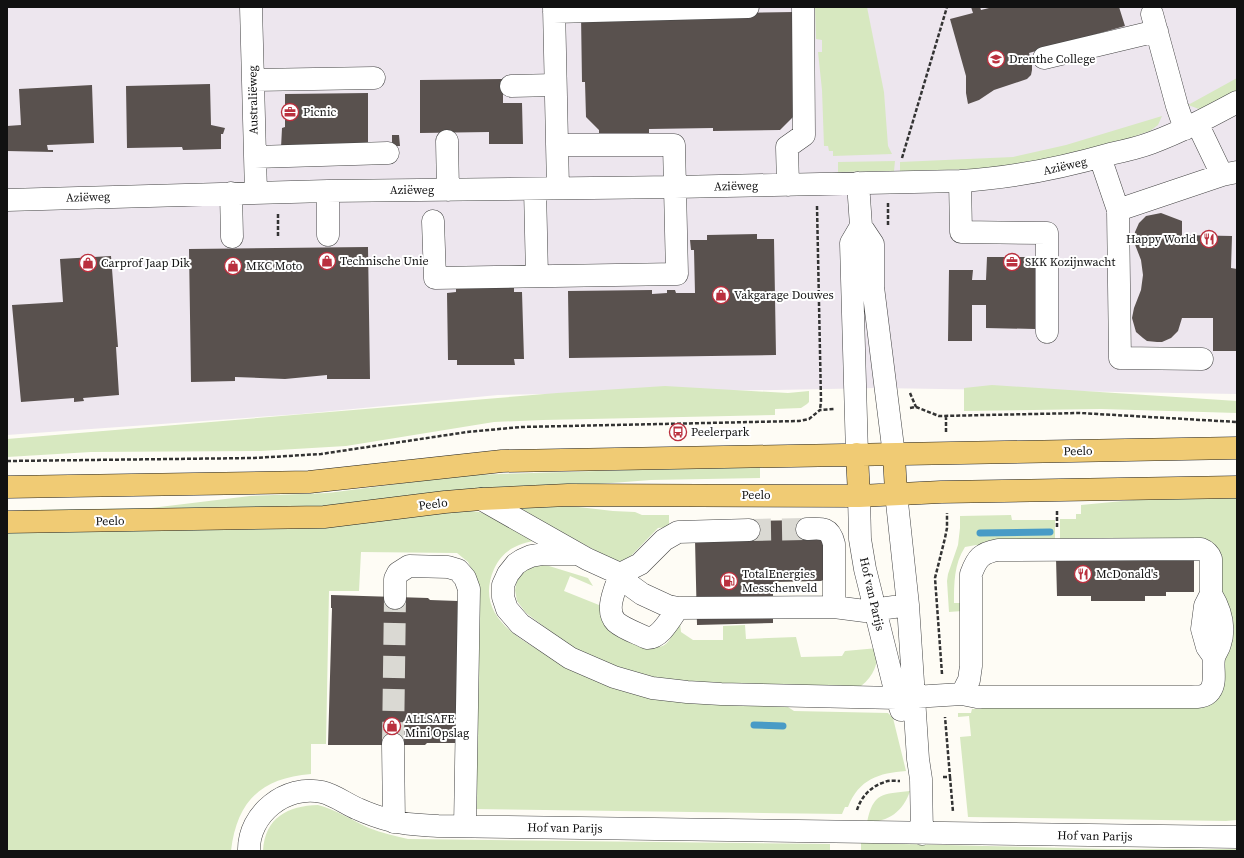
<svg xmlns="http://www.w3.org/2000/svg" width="1244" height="858" viewBox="0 0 1244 858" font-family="'Source Serif 4',serif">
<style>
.industrial{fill:#ede6ee}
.green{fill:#d7e8c0}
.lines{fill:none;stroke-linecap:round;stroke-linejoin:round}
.stream{stroke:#489bc6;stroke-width:7}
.building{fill:#59514e}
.minor-tunnel{stroke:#dad9d3;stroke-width:22;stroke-dasharray:22 11;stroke-linecap:butt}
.minor-casing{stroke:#444;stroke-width:23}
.major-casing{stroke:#222;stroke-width:23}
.path{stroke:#333;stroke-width:2.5;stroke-dasharray:4 2;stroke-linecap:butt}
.minor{stroke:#fff;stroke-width:22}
.major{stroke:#f0cb74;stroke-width:22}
.labels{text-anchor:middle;stroke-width:4;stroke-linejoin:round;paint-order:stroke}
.poi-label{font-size:12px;fill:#111;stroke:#fff;text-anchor:start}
.street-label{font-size:12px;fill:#111;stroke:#fff}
</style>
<rect width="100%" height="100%" fill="#fefcf5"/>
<path class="industrial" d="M7,7H1237V394L878,388L498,395L301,414L7,435Z"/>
<path class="green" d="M815,7H867L884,92L888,146L892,154L833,156V151H829L828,146H824L822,90L818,52H822V40L816,39Z
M1237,78V90L1203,108L1199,109L1188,105Z
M1162,116L1158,125L1150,131L1115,143L1066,155L1019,165L975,169L900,171V162L1013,157L1066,145Z
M895,161L894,171L838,172V162Z
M992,385L1237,401V413L1101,409L964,411V388Z
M665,386L788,393L809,391V402L807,404L801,408L775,409V415L543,420L494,422L346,446L261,451L91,452L7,457V439L557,393Z
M760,466V478L651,480L572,486L355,507L23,515V510L151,508L250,496L328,493L466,475Z
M1237,495V820L1226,821L968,817L960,737L971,736L969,716L958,717V713H971L972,709H981L987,702H1206L1223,604L1216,556L1060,545V519H1076V514H1081V505L1144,499Z
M544,503L613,511L635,512L642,515H669V526L667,527L658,528L627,560L621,561L613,560L510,504Z
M454,509L479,512L506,520L540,540C519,543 503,549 494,569C474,615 518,639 552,657C564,663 576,671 589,676C599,681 628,682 640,684C687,690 735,696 782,703L794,711L888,713L893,718L906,771C879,773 859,779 848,807H845L842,814L473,809L475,577L468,562L457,553L361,552L359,591H329L326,744H311V774C261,778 237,801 231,851H7V531Z
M1011,515L1012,520H1055V545H976L965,547C954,564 954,583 954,603H962V611L949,612L947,581L948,574L958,545L960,528V516Z
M539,565L549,566L588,578L593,586L570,576L564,591L604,607L621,633L657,647C669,648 673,632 678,624L680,623L681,632L693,640H723V626L745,625L746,639L796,637L801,657L842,656L845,651L878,648C878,664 874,676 861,686H732L633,676L570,646L526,613L517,601L515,590L517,580L524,571L531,567Z
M910,791C903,812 889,821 867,823C873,792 883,794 910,791Z
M318,805C336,810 352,820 369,828C382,833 395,836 408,839L830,844V851H263C265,817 288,806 318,805Z
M861,843L1108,849H1237V851H861Z"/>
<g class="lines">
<path class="stream" d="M980,533L1050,532
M754,725L783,726"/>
</g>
<path class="building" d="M971,7H980L981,10L993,7H1119L1125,26L1029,53L1032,65V70L1031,75L1027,79L994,90L979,100L968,104L966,93V76L950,19L973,13Z
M794,12L799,111L780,130L713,131V128L649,129V133H599V130L586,117L585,82H582L581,15Z
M503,79V103H522L523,144H489V132L420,133V80Z
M210,84L211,125L225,128L223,134H221V149L183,150L182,147L127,148L126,86Z
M92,85L94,143L47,145L48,150H53V152L7,151V126L21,125L19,89Z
M368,93V144L281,148L282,128L285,127V94Z
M392,135H399L400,146H392Z
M1161,213L1182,221V235L1232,236L1231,268L1237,269V351H1213V318H1182L1178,331L1171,338L1162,342H1157L1147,341L1143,338L1136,332L1132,318L1134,308L1141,290L1143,275L1141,260L1134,242L1135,232L1139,223L1146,216Z
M757,234V239H774L776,355L569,358L568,291L652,290V294L667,293V290H675L676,293H695L694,250H691L690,240H707V235Z
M368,247L370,379H327V375L285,379L235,377V381L191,382L189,249Z
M111,256L118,347H116L119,395L83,398L84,401L74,402V398L21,402L12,305L63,302L60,259Z
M987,257H1035V329L986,328V305H972V341H948L949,270H973L972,280H986Z
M514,287V292H522L524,359H514L515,365H457V360H448L447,293L456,292V288Z
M807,520L823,540V580L821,581L773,582V623L697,625L695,540L749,521Z
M1194,557V592H1166V596H1145V601H1091V596H1057L1056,558Z
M331,595L428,598L430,600L458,601L456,743H427L425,745H328L332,608H331Z"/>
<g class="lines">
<path class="minor-tunnel" d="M749,530L807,529
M393,744L395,598"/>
<g class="minor-casing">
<path id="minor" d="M251,7L256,193
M554,7L558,188
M554,12L748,7
M1152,14L1177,106L1185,129
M1044,58L1157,31
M253,80L374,78
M511,86L555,85
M1197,123L1222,175
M447,141L448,190
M255,157L388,153
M1100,157L1118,210
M960,181L961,232L1047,233V332
M858,183L861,226L873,244V287L894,455
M788,185L787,147L804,135L803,7
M535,189L537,276
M328,191V235
M231,193L232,237
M7,200L328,191L675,187L960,181C1012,178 1061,168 1110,154C1124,151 1138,148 1151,143C1181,132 1209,117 1237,102
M433,221L435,278L677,274L674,145H557
M1202,359L1120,358L1118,210L1222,175L1237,172
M857,454L851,243L861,226
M896,493L908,605L918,759L921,779L922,834
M859,496L860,539L865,569L897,698L901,710
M481,499L587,559L620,574L631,586L642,594L668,606L678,608L834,607L865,611L908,605
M807,529C822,528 830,527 834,544V607
M578,554H543L531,556L522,560L516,564L508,574L503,585V597L507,609L520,624L570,658L614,677L652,688L687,692L721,694L897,698L962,694L969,680L971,666V574C977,558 981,553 998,550L1201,549C1206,551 1209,553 1211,559V594L1205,606L1202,629L1207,647L1214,657
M395,598V579L398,573L409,566L448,567L458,570L465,578L469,589L465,826
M678,608C671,618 660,639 647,638C637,633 624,629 616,622C604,610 616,588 620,574L640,564L664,540L678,532L749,530
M962,694L977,697H1187C1195,697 1205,698 1210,691C1217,682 1212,668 1214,658C1215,653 1219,649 1220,644C1226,626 1220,609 1211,594
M393,744L394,822
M249,851C248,814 286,784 322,792C335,795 346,804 358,809C369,814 381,818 392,821C407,825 423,825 438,826L1237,837"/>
</g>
<g class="major-casing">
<path id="major" d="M857,454L859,496
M894,455L896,493
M7,487L309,482L502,461L1237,448
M7,522L324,517L445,502L481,499L568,495L859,496L941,492L1237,487"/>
</g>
<path class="path" d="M902,158L947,7
M888,203V226
M817,206L821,401L820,410
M278,214V236
M910,393L916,407
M910,408L916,407L939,416L1080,413L1237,422
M946,432V416
M7,461L254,458L321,454L467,432L521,427L799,421L809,419L820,410L835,409
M1057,511V528
M942,674L935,578L945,538L947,528V513
M943,777H950L945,717
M950,777L953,812
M857,810C861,797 871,786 885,782C889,780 895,781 900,781"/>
<use href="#minor" class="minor"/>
<use href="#major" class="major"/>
</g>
<defs>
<g id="university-ring" transform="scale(0.9)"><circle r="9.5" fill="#fff" stroke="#ba303e" stroke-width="1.5"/><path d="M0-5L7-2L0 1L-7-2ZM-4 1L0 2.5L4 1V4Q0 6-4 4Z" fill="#ba303e"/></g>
<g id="office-ring" transform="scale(0.9)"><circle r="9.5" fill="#fff" stroke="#ba303e" stroke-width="1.5"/><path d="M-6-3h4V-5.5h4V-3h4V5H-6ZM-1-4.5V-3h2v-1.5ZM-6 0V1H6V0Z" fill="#ba303e"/></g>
<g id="restaurant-ring" transform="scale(0.9)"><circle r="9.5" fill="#fff" stroke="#ba303e" stroke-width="1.5"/><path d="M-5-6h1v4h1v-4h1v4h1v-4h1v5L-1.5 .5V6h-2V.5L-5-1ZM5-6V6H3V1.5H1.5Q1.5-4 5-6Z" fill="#ba303e"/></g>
<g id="shop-ring" transform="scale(0.9)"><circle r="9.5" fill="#fff" stroke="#ba303e" stroke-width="1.5"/><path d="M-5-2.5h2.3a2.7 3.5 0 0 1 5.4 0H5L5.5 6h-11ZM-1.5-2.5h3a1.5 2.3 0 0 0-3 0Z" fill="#ba303e"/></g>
<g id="bus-ring" transform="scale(0.9)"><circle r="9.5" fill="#fff" stroke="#ba303e" stroke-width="1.5"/><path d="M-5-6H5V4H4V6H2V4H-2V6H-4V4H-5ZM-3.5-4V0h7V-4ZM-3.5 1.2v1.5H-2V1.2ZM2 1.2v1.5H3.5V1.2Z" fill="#ba303e"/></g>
<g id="fuel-ring" transform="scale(0.9)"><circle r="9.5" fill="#fff" stroke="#ba303e" stroke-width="1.5"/><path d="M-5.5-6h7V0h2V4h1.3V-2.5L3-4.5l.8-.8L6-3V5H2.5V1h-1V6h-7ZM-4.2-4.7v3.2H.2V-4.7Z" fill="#ba303e"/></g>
</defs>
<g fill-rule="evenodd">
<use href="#university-ring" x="996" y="59"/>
<use href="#office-ring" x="290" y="112"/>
<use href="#restaurant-ring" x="1209" y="239"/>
<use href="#shop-ring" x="327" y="261"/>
<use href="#office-ring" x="1012" y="262"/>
<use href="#shop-ring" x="88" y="263"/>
<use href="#shop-ring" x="233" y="266"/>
<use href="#shop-ring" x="721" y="295"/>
<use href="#bus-ring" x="678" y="432"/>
<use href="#restaurant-ring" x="1083" y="574"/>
<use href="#fuel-ring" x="729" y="581"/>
<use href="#shop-ring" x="392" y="726"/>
</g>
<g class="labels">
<g class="poi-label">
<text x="1009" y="63">Drenthe College</text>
<text x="303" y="116">Picnic</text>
<text x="1196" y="243" text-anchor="end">Happy World</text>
<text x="340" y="265">Technische Unie</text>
<text x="1025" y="266">SKK Kozijnwacht</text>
<text x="101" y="267">Carprof Jaap Dik</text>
<text x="246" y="270">MKC Moto</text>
<text x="734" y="299">Vakgarage Douwes</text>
<text x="691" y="436">Peelerpark</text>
<text x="742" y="578">TotalEnergies<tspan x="742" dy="14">Messchenveld</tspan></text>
<text x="1096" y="578">McDonald's</text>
<text x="405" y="723">ALLSAFE<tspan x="405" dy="14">Mini Opslag</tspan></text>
</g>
<g class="street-label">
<text transform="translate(253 100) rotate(-91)" y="4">Australiëweg</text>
<text transform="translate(1065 166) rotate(-13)" y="4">Aziëweg</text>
<text transform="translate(736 186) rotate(-1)" y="4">Aziëweg</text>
<text x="412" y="194">Aziëweg</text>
<text transform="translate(88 197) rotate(-2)" y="4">Aziëweg</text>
<text transform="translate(1078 451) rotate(-1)" y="4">Peelo</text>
<text x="756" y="499">Peelo</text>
<text transform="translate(433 504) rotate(-7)" y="4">Peelo</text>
<text transform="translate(110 521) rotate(-1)" y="4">Peelo</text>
<text transform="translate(872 594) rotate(77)" y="4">Hof van Parijs</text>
<text transform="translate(565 828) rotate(1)" y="4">Hof van Parijs</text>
<text transform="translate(1095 836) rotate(1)" y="4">Hof van Parijs</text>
</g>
</g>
<rect width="1244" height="858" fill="none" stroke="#111111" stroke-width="16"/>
</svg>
